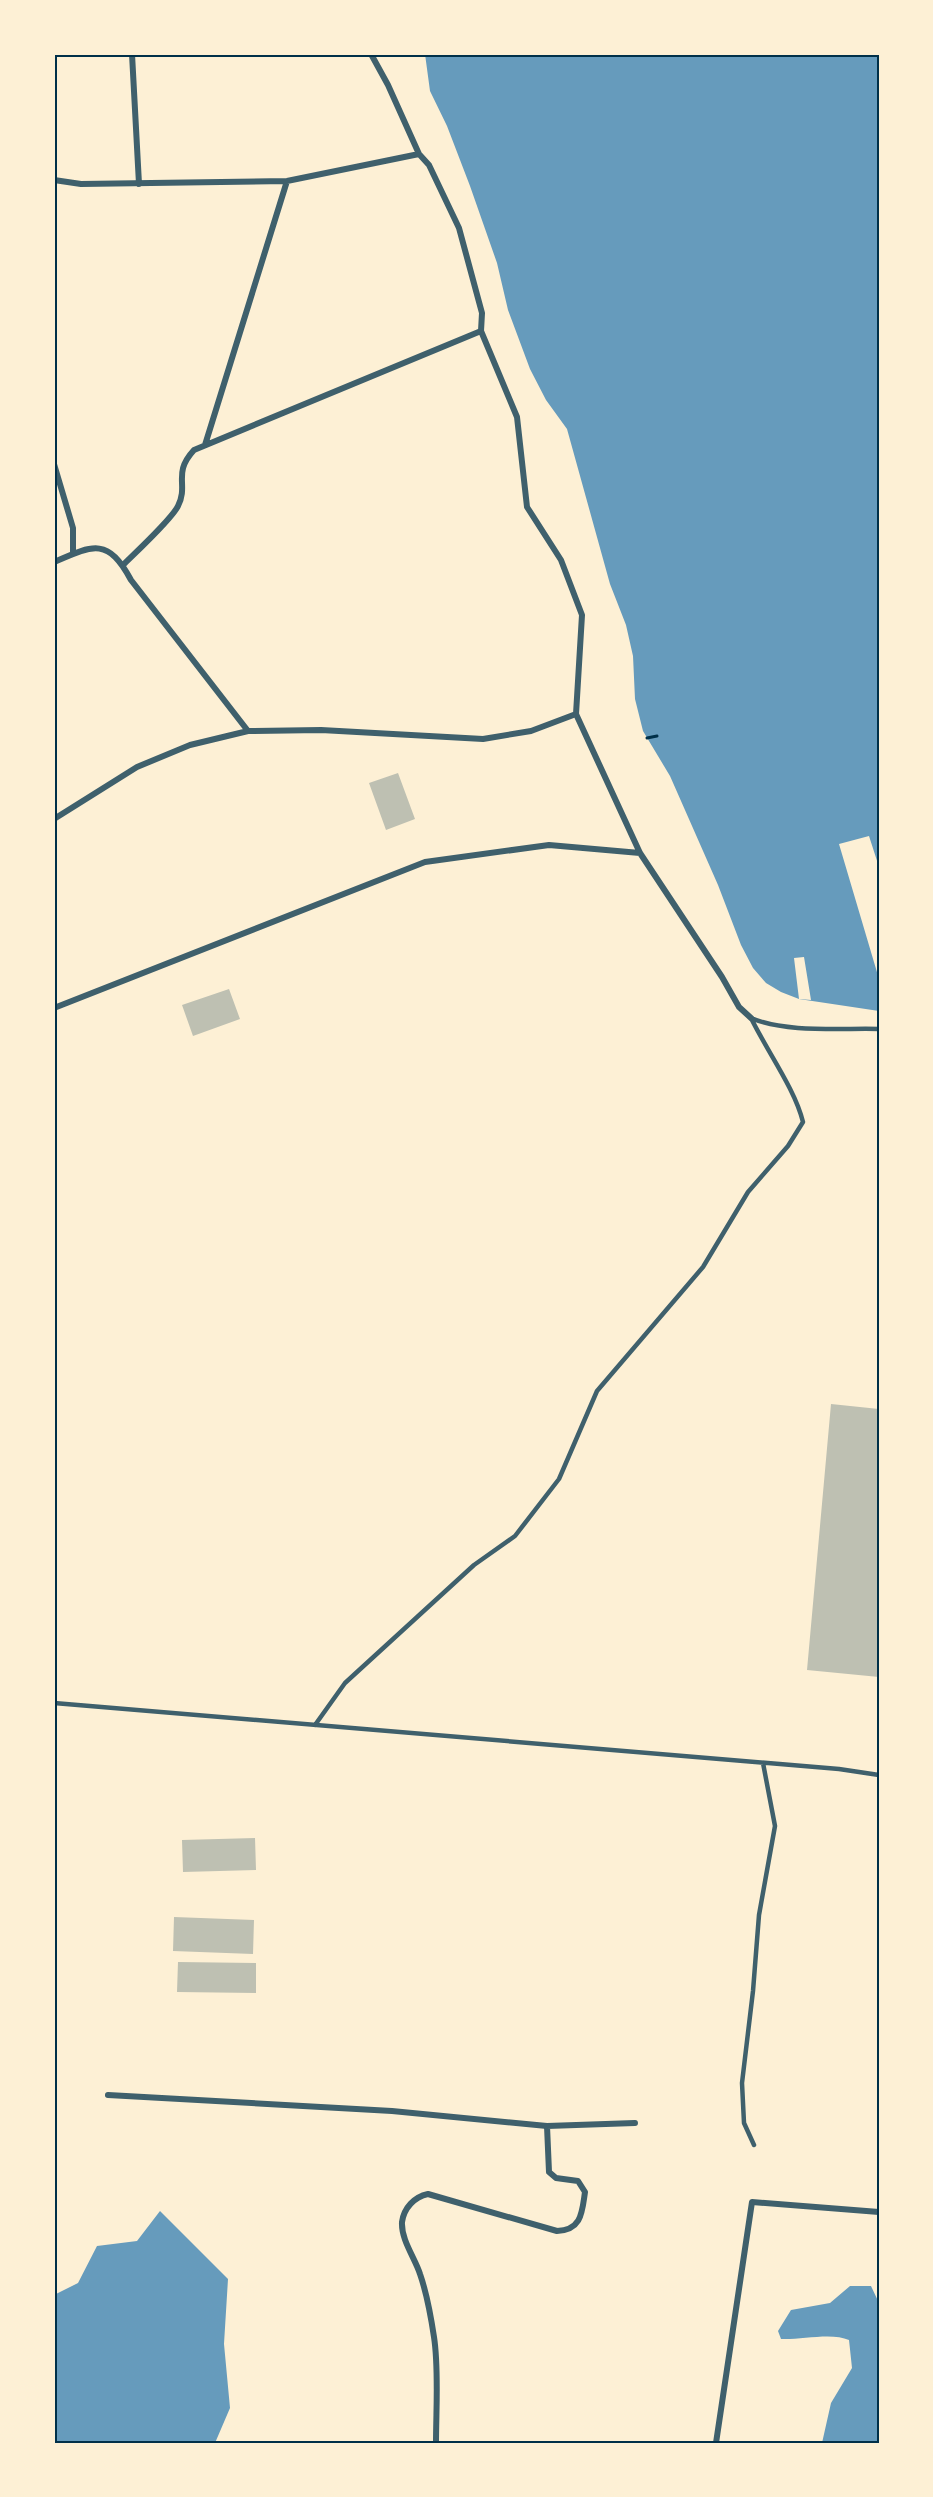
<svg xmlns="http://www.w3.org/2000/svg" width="933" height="2497" viewBox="0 0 933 2497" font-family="Manrope,sans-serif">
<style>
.water{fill:#669bbc}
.pier{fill:#fdf0d5}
.building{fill:#bec0b2}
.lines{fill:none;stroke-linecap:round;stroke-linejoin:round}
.path{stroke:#003049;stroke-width:3}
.service{stroke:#3f606c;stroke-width:4.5}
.minor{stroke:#3f606c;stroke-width:6}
.neatline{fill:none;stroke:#003049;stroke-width:2}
</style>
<rect width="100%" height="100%" fill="#fdf0d5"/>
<path class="water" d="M425,54H879V1011L799,999L781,992L766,983L753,968L741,945L718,885L670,776L643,731L635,699L633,656L626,625L610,584L567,429L546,400L530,369L508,310L497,263L470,186L447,126L430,91Z
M160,2211L228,2279L224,2344L230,2408L215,2443H54V2295L78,2283L97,2246L137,2241Z
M850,2286H871L879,2303V2443H822L831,2403L852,2368L849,2340C832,2332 801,2340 781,2339L778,2331L791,2310L830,2303Z"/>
<path class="pier" d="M869,836L879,867V979L839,844Z
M804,957L811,1000L799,999L794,958Z"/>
<path class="building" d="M398,773L415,819L386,830L369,783Z
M229,989L240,1019L193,1036L182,1005Z
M831,1404L879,1409V1677L807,1670Z
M255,1838L256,1870L183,1872L182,1840Z
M174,1917L254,1920L253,1954L173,1951Z
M178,1962L256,1963V1993L177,1992Z"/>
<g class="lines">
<path class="path" d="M647,738L657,736"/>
<path class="service" d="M751,1018C785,1033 841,1028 879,1029
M54,1703L839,1769L879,1775
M315,1725L345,1683L474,1565L515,1536L559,1479L597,1391L703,1267L748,1192L788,1146L803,1122C795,1089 767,1051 751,1018
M754,2145L744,2123L742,2083L753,1991L759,1915L775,1826L763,1763"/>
<path class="minor" d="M132,54L139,184
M371,54L388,85L419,154L429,165L459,228L482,313L481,331L517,417L527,507L561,560L582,615L576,714L640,853L722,977L739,1007L751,1018
M54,180L81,184L287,181L419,154
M205,445L287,181
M54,464L73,528V554
M54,562C93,545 108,537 131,580L248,731
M123,565C135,553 172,519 178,506C189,484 172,474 194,450L481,331
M54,819L137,767L190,745L248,731L321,730L483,739L531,731L576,714
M54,1008L425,862L549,845L640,853
M108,2095L392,2111L547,2126L635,2123
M436,2443C436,2410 439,2369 434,2337C431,2317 427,2294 420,2274C415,2258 401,2240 402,2222C404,2208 414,2197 428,2194L557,2231C582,2230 582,2212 585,2192L578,2181L556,2178L549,2172L547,2126
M716,2443L752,2202L879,2212"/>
</g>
<rect width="933" height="2497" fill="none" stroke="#fdf0d5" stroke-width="111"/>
<rect x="56" y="56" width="822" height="2386" class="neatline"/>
</svg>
